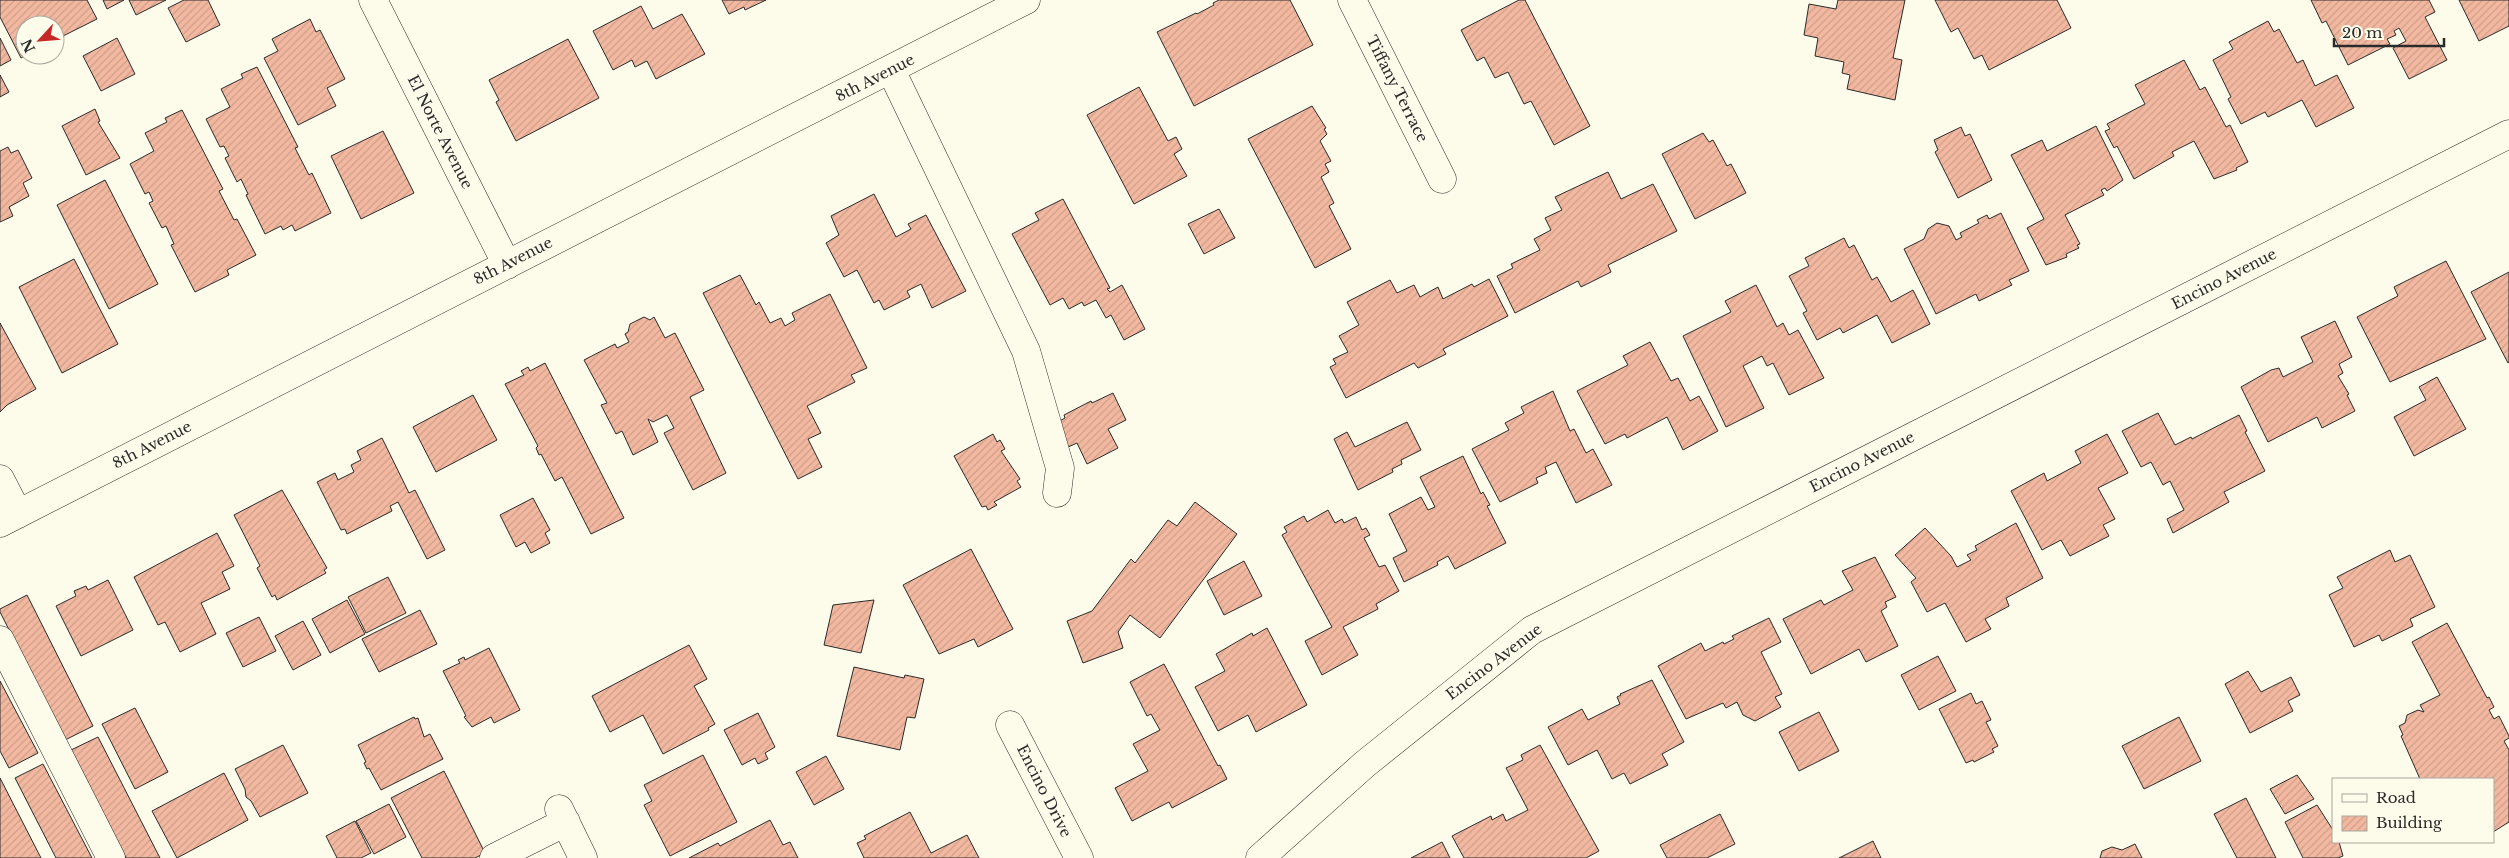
<svg xmlns="http://www.w3.org/2000/svg" width="2509" height="858" viewBox="0 0 2509 858" font-family="'Libre Baskerville',serif">
<style>
.building{fill:url(#building-hatch);stroke:#2b2b2b}
.lines{fill:none;stroke-linecap:round;stroke-linejoin:round}
.minor-casing{stroke:#2b2b2b;stroke-width:29}
.minor{stroke:#fdfbea;stroke-width:28}
.labels{text-anchor:middle;stroke-width:4;stroke-linejoin:round;paint-order:stroke}
.street-label{font-size:15px;fill:#2b2b2b;stroke:#fdfbea}
</style>
<defs>
<pattern id="building-hatch" width="6" height="6" patternUnits="userSpaceOnUse" patternTransform="scale(1.25)"><rect width="6" height="6" fill="#f2b8a0"/><path d="M-1 1l2-2M0 6l6-6M5 7l2-2" fill="none" stroke="#d09e8a"/></pattern>
</defs>
<rect width="100%" height="100%" fill="#fdfbea"/>
<path class="building" d="M0,0H87L97,19L55,40V25H25L26,55L21,58L0,17Z
M103,0H124L107,9Z
M129,0H166L136,15Z
M184,0H208L220,25L186,42L168,8Z
M722,0H766L745,10L744,7L729,14Z
M1219,0H1290L1313,45L1194,106L1157,32L1196,13L1197,14L1214,5L1213,3Z
M1519,0H1525L1590,126L1554,145L1531,101L1524,104L1508,72L1495,78L1484,57L1477,61L1461,30Z
M1838,0H1905L1893,58L1902,60L1895,100L1847,89L1850,75L1842,73L1844,62L1815,56L1818,38L1804,35L1809,4L1836,9Z
M1935,0H2057L2071,28L1989,70L1982,55L1974,59L1958,28L1951,32Z
M2311,0H2429L2435,12L2425,17L2447,60L2409,79L2393,48L2406,41L2399,28L2394,31L2396,35L2387,39L2390,44L2348,65L2326,21L2322,23Z
M2459,0H2509V26L2479,41Z
M641,6L653,29L682,14L705,54L656,79L647,61L635,67L632,60L613,70L593,31Z
M310,19L316,32L320,30L345,79L327,88L336,106L298,125L264,58L278,51L272,39Z
M2268,21L2274,32L2279,29L2297,63L2303,60L2315,86L2337,75L2354,108L2316,127L2302,100L2268,117L2265,112L2241,124L2228,99L2231,97L2213,60L2233,49L2229,42Z
M0,38L11,60L0,66Z
M117,38L135,74L101,91L83,56Z
M568,39L599,98L516,141L496,102L499,100L489,80Z
M2184,60L2200,90L2205,87L2226,127L2230,125L2248,162L2236,168L2237,170L2214,179L2194,141L2172,152L2174,156L2134,179L2117,146L2114,148L2105,131L2110,129L2107,124L2145,104L2135,85Z
M257,67L298,147L295,148L309,175L312,173L331,213L295,231L292,225L283,230L281,226L265,234L246,195L248,194L241,179L237,182L225,158L229,156L224,146L220,147L206,119L230,107L221,89L243,78L241,74Z
M0,75L9,92L0,97Z
M1139,87L1168,141L1176,137L1182,149L1174,154L1187,176L1134,204L1087,115Z
M1312,106L1326,128L1324,129L1327,134L1320,141L1331,161L1325,164L1329,172L1321,177L1334,203L1329,206L1351,249L1315,268L1248,139Z
M95,109L100,121L98,122L120,158L86,175L62,126Z
M182,110L223,189L219,191L234,220L237,219L256,255L227,270L229,275L195,292L171,245L174,244L166,226L162,228L149,203L153,201L149,192L145,194L130,164L154,151L145,133L167,122L165,118Z
M2096,126L2123,180L2107,191L2105,188L2101,190L2104,195L2065,215L2080,244L2077,245L2079,248L2066,254L2067,257L2046,265L2027,228L2044,219L2011,155L2042,140L2047,151Z
M1961,127L1965,136L1970,134L1992,180L1958,198L1935,152L1938,150L1934,140Z
M383,131L414,193L361,219L331,156Z
M1703,133L1709,142L1713,140L1727,166L1731,164L1746,193L1695,219L1662,154Z
M8,147L11,153L18,150L32,178L23,183L29,196L9,207L13,216L0,222V151Z
M1608,172L1621,199L1653,184L1677,231L1608,265L1611,272L1581,287L1578,281L1515,313L1497,276L1513,268L1511,264L1540,250L1534,239L1551,230L1545,218L1562,210L1555,197Z
M105,180L158,284L109,309L57,205Z
M874,194L896,237L911,229L908,224L926,215L966,291L932,308L921,284L907,291L910,297L884,310L879,300L874,303L857,270L844,277L826,243L839,235L831,216Z
M1063,199L1110,288L1107,289L1110,292L1122,285L1145,329L1124,340L1111,315L1106,318L1096,300L1084,306L1082,302L1069,309L1063,298L1050,305L1012,234L1039,220L1035,213Z
M1219,209L1235,238L1204,254L1188,224Z
M2001,213L2029,271L2009,280L2012,285L1979,301L1976,294L1936,314L1904,249L1924,239L1928,229L1937,223L1949,226L1956,240L1962,237L1960,233L1979,223L1977,220L1987,215L1989,219Z
M1844,238L1849,248L1854,245L1872,280L1877,277L1891,302L1913,290L1930,324L1892,343L1877,315L1843,333L1840,328L1817,340L1803,313L1807,311L1789,276L1809,266L1805,258Z
M74,259L118,344L62,373L19,287Z
M2446,261L2486,339L2390,382L2357,317L2398,296L2394,287Z
M2509,272V362L2508,363L2471,292Z
M740,275L756,305L759,302L770,323L781,318L785,326L795,320L792,313L830,294L867,368L851,375L855,382L807,406L821,433L808,439L822,467L798,479L703,293Z
M1489,279L1508,316L1443,349L1446,354L1418,368L1414,363L1346,398L1330,367L1336,364L1333,359L1348,352L1339,336L1359,325L1347,302L1390,280L1397,293L1414,285L1420,297L1438,287L1443,299L1472,284L1474,287Z
M1756,285L1777,327L1783,323L1789,335L1798,330L1824,378L1789,395L1773,363L1767,366L1762,356L1743,366L1764,408L1726,427L1683,336L1731,312L1725,301Z
M644,317L650,320L654,317L665,338L675,333L704,390L690,397L726,473L693,490L664,433L674,428L667,415L653,422L648,419L658,442L633,455L622,431L616,434L601,405L607,403L584,360L615,344L617,348L629,342L625,334L628,332L630,324Z
M2335,321L2352,357L2339,364L2343,373L2338,376L2349,394L2347,395L2355,411L2322,428L2317,417L2268,442L2241,387L2271,370L2279,368L2283,377L2313,362L2301,337Z
M0,323L36,389L7,405L0,412Z
M1650,342L1671,381L1678,378L1690,401L1699,396L1718,431L1683,450L1667,417L1627,438L1625,434L1605,444L1577,391L1628,365L1623,356Z
M545,363L624,518L591,534L562,477L555,481L541,454L539,455L536,448L538,446L505,384L524,375L521,371L528,367L530,371Z
M2437,377L2466,429L2414,456L2394,417L2426,400L2419,387Z
M1553,391L1570,431L1574,429L1586,453L1593,449L1612,485L1576,503L1556,462L1545,467L1547,473L1536,478L1538,483L1500,502L1472,449L1509,430L1505,423L1524,413L1521,407Z
M1113,393L1126,420L1108,429L1118,448L1087,464L1077,443L1066,448L1054,424L1065,418L1064,415L1091,401L1092,403Z
M473,395L497,440L436,472L413,427Z
M2158,413L2175,445L2191,437L2192,439L2239,415L2247,431L2245,432L2265,471L2224,492L2229,502L2173,533L2167,519L2184,510L2170,481L2163,485L2151,462L2141,467L2122,431Z
M1407,422L1421,450L1401,460L1402,464L1392,469L1393,472L1358,490L1334,439L1347,432L1355,447Z
M993,434L997,442L1000,440L1005,449L1001,451L1020,479L1017,481L1021,487L994,502L997,505L988,510L986,506L982,507L954,456Z
M2107,434L2128,473L2098,488L2115,519L2103,525L2109,536L2070,556L2061,540L2042,550L2011,491L2044,473L2047,481L2081,463L2075,451Z
M382,438L409,493L415,490L445,550L427,559L398,502L390,506L392,511L347,534L345,529L341,530L317,482L335,473L338,480L354,472L351,465L361,460L357,451Z
M1463,456L1481,494L1483,492L1490,505L1487,506L1506,543L1455,569L1448,556L1437,562L1438,565L1404,582L1393,558L1407,551L1389,514L1421,497L1428,510L1435,507L1420,477Z
M282,490L327,568L324,570L326,573L277,600L275,595L272,597L257,568L260,566L234,515Z
M533,498L550,530L545,533L550,543L531,553L525,542L516,547L500,515Z
M1195,502L1237,534L1160,638L1130,615L1118,632L1123,648L1083,663L1067,621L1092,611L1131,559L1135,563L1168,520L1177,526Z
M1328,510L1335,523L1342,519L1344,523L1356,517L1362,530L1366,528L1370,535L1364,538L1379,567L1385,565L1399,591L1376,604L1378,609L1343,627L1358,655L1322,675L1305,641L1332,627L1282,535L1287,532L1284,527L1304,516L1307,522Z
M2016,523L2043,578L2006,598L2009,606L1985,619L1991,629L1966,642L1945,603L1927,612L1911,582L1916,578L1895,555L1925,528L1951,556L1957,567L1971,560L1967,555L1977,550L1975,546Z
M217,533L234,566L222,572L230,589L201,603L216,634L180,652L165,622L158,625L134,577Z
M971,549L1013,629L978,647L974,639L939,654L903,585Z
M2390,550L2395,562L2410,555L2435,607L2410,619L2413,626L2382,641L2379,635L2354,647L2329,595L2343,588L2337,577Z
M1875,557L1896,597L1885,602L1887,607L1881,611L1898,646L1866,662L1859,649L1811,674L1783,619L1821,600L1824,605L1853,590L1842,571Z
M1244,561L1262,596L1224,615L1207,581Z
M388,577L406,613L366,633L348,597Z
M108,580L133,630L81,656L56,606L76,596L74,591L86,586L88,590Z
M27,595L93,726L65,740L0,612V609Z
M347,600L365,634L330,653L312,619Z
M874,600L861,653L824,645L833,605Z
M420,610L437,644L379,672L362,639Z
M259,617L276,651L243,667L226,633Z
M1769,618L1781,642L1761,652L1782,694L1775,697L1781,707L1755,721L1743,715L1737,702L1726,708L1723,703L1686,719L1658,666L1701,643L1705,651L1723,642L1724,644L1734,639L1732,636Z
M303,621L321,655L293,670L275,636Z
M2447,623L2487,698L2489,697L2494,707L2489,710L2494,719L2499,716L2509,736V738L2504,741L2509,750V822L2493,832V779H2420L2401,736L2403,735L2399,726L2405,723L2407,715L2418,710L2424,712L2420,705L2440,695L2412,642Z
M1267,628L1307,705L1256,732L1248,715L1218,731L1195,687L1225,671L1216,654L1252,633L1253,636Z
M689,645L707,679L694,686L715,724L708,728L709,730L663,754L643,715L610,732L592,696Z
M489,648L520,710L494,723L491,717L472,727L464,717L466,716L443,671L460,663L458,660L464,657L465,660Z
M1938,656L1956,691L1919,710L1901,675Z
M1164,664L1218,766L1220,765L1227,779L1172,808L1169,802L1132,821L1115,788L1148,771L1133,744L1160,730L1151,714L1147,716L1130,682Z
M854,667L904,678L905,675L924,679L915,718L907,717L900,750L837,736Z
M2248,671L2261,692L2291,677L2300,695L2288,701L2293,711L2250,733L2225,684Z
M1652,680L1684,742L1662,754L1668,765L1630,784L1624,773L1612,779L1597,750L1568,765L1548,727L1582,709L1588,720L1620,704L1617,697L1621,695L1620,694Z
M0,681L38,753L9,768L0,751Z
M1971,693L1976,704L1982,701L1991,720L1986,722L1998,746L1992,749L1994,752L1974,762L1973,760L1966,763L1939,709Z
M135,708L168,772L135,789L102,724Z
M1819,712L1839,751L1799,771L1779,732Z
M758,713L775,747L765,753L768,759L758,764L755,758L742,765L724,730Z
M414,717L415,719L418,718L424,737L430,734L443,759L381,790L369,768L367,769L364,763L366,762L358,745Z
M2179,717L2201,761L2144,789L2122,746Z
M98,737L160,858H126L71,750Z
M283,745L308,793L260,817L251,801L246,797L245,789L235,769Z
M1540,745L1599,851L1586,858H1464L1452,836L1491,816L1492,820L1503,814L1506,821L1528,810L1506,768L1523,760L1521,755Z
M703,755L737,822L670,856L644,805L652,801L644,785Z
M826,756L844,789L814,805L796,772Z
M43,764L92,858H56L15,778Z
M444,771L485,853L475,858H422L391,798Z
M224,773L248,820L177,858L152,811Z
M2297,775L2314,799L2285,814L2270,789Z
M0,778L41,858H0Z
M2246,798L2276,858H2237L2214,814Z
M389,804L406,837L374,854L356,821Z
M2317,805L2333,830V842H2339L2343,856L2338,858H2303L2285,822Z
M910,812L931,853L967,835L979,858H864L857,843L866,839L864,836Z
M1720,814L1735,844L1707,858H1667L1660,845Z
M770,820L783,845L790,842L798,858H689L718,843L720,846Z
M355,821L371,853L361,858H337L326,836Z
M1873,841L1881,858H1839Z
M1442,842L1450,858H1411Z
M2135,844L2142,858H2100L2102,851L2112,847L2122,850Z"/>
<g class="lines">
<g class="minor-casing">
<path id="minor" d="M373,0L507,265
M1352,0L1442,179
M891,70L1026,351L1060,468L1057,493
M0,479L18,514
M0,523L1026,0
M0,640L111,858
M1010,725L1079,858
M559,809L583,858
M494,858L566,822
M1260,858L1365,764L1532,630L2509,134"/>
</g>
<use href="#minor" class="minor"/>
</g>
<g class="labels">
<g class="street-label">
<text transform="translate(875 78) rotate(-27)" y="5">8th Avenue</text>
<text transform="translate(1397 89) rotate(63)" y="5">Tiffany Terrace</text>
<text transform="translate(440 132) rotate(63)" y="5">El Norte Avenue</text>
<text transform="translate(513 261) rotate(-27)" y="5">8th Avenue</text>
<text transform="translate(2224 279) rotate(-27)" y="5">Encino Avenue</text>
<text transform="translate(152 445) rotate(-27)" y="5">8th Avenue</text>
<text transform="translate(1862 462) rotate(-27)" y="5">Encino Avenue</text>
<text transform="translate(1494 662) rotate(-37)" y="5">Encino Avenue</text>
<text transform="translate(1044 791) rotate(63)" y="5">Encino Drive</text>
</g>
</g>
<rect x="2332" y="778" width="162" height="65" fill="#fdfbea" stroke="#a9a89e"/>
<rect x="2342" y="794" width="25" height="8" fill="#fdfbea" stroke="#a9a89e"/>
<text x="2376" y="803" font-size="15" fill="#2b2b2b">Road</text>
<rect x="2342" y="816" width="25" height="15" fill="url(#building-hatch)" stroke="#a9a89e"/>
<text x="2376" y="828" font-size="15" fill="#2b2b2b">Building</text>
<g transform="translate(40 40) rotate(244)"><circle r="24" fill="#fdfbea" stroke="#a9a89e"/>
<path d="M0-4L9 19L0 12L-9 19Z" fill="#c62828"/>
<text y="-8" font-size="14" font-weight="bold" text-anchor="middle" fill="#2b2b2b">N</text>
</g>
<path d="M2334 38v8h110v-8" fill="none" stroke="#2b2b2b" stroke-width="2.5"/>
<text x="2342" y="38" font-size="15" fill="#2b2b2b" stroke="#fdfbea" stroke-width="4" paint-order="stroke">20 m</text>
</svg>
